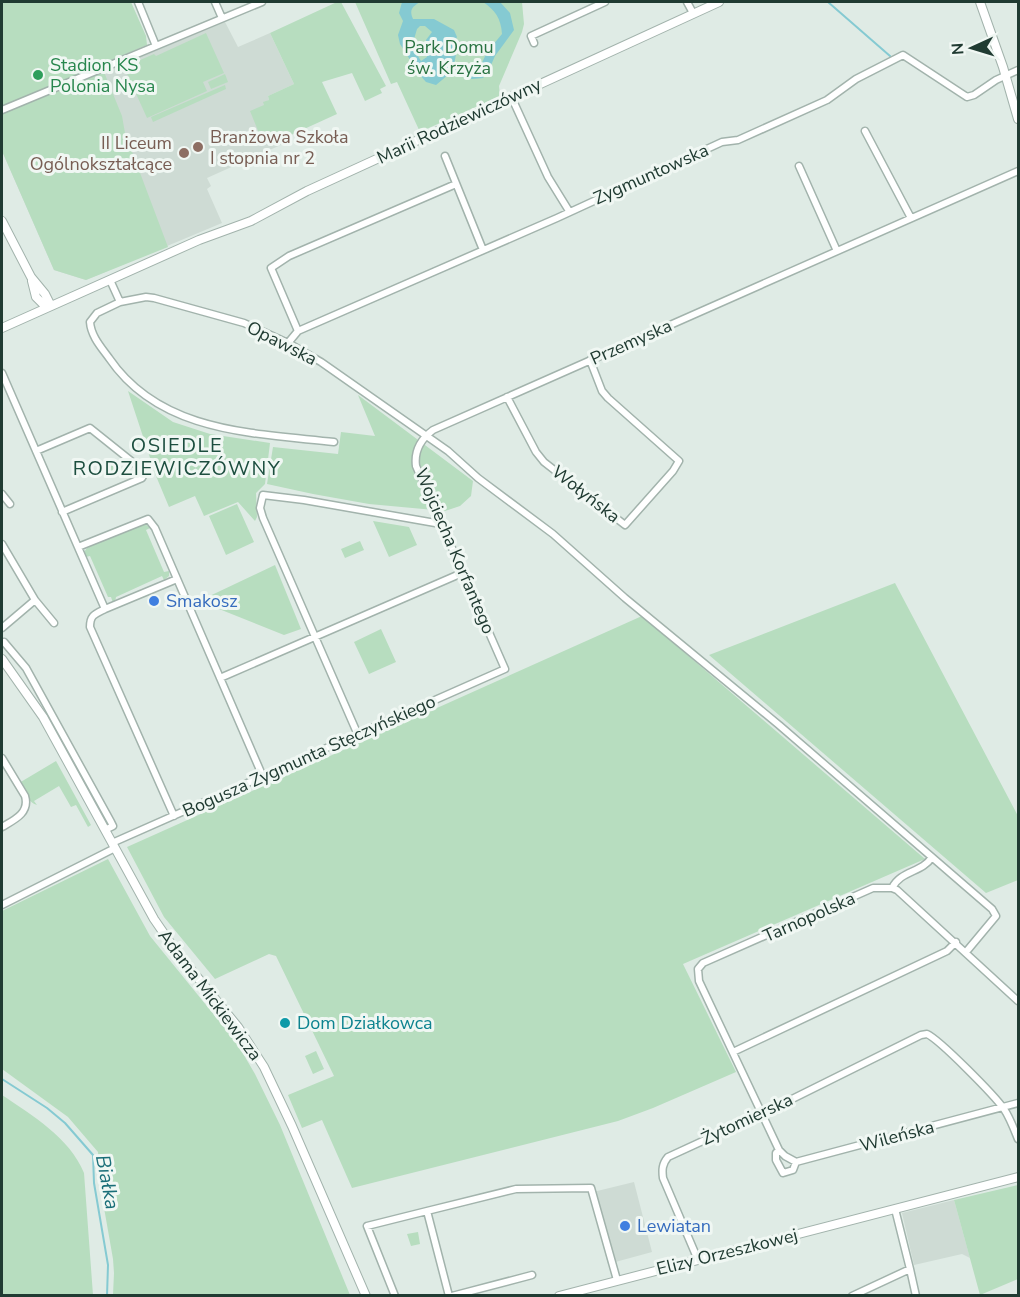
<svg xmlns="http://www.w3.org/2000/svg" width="1020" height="1297" viewBox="0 0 1020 1297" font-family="'Nunito Sans',sans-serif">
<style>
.built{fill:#cedbd4}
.green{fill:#b7ddbf}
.water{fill:#85cad2;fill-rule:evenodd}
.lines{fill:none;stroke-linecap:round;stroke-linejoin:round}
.stream{stroke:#85cad2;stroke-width:2}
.minor-casing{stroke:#a2b3ac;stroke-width:9}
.tertiary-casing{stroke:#a2b3ac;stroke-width:10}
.minor{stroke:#fff;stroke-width:6}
.tertiary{stroke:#fff;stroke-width:8}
.leisure-dot{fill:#2e9e5b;stroke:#f0f7f3;stroke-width:2}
.education-dot{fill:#8d6e63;stroke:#f0f7f3;stroke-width:2}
.shop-dot{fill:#3f7fe0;stroke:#f0f7f3;stroke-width:2}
.culture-dot{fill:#0f9aa8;stroke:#f0f7f3;stroke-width:2}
.labels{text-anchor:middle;stroke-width:6;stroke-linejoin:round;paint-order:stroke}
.park-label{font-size:18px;fill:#297342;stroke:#f0f7f3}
.leisure-label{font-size:18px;fill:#27864d;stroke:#f0f7f3;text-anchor:start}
.street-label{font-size:18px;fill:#203b32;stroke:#f0f7f3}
.education-label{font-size:18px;fill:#785e54;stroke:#f0f7f3;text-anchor:start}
.shop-label{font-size:18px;fill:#366cbe;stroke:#f0f7f3;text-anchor:start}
.culture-label{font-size:18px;fill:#0d838f;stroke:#f0f7f3;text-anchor:start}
.neighbourhood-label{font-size:20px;letter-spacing:1.5px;fill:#1c4e3f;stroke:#f0f7f3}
.water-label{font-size:20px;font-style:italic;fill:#196e78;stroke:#f0f7f3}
</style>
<rect width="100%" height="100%" fill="#dfebe5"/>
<path class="built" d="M225,22L238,47L270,33L294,84L268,96L269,100L264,103L283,144L207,178L211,186L207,189L222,223L86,280L54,270L2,151V114Z
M634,1182L652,1252L608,1264L589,1193Z
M954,1200L970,1258L962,1254L914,1265L902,1213Z"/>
<path class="green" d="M2,2H131L146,36L147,45L2,106Z
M337,2H341L386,86L380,89L382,93L365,101L352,73L322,82L337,114L280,140L270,142L261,138L250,111L264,105L263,102L269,100L268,96L294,84L270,33Z
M355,2H522L524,24L522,32L499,86L500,96L420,132L397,82L391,84Z
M206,33L224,73L203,82L207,91L147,118L124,67L154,54L156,56Z
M104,72L122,116L125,133L168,247L86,280L54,270L2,151V114Z
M225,74L228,82L211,89L208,82Z
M225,85L226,89L153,122L151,117Z
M128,391L173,422L210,434L270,443L265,484L256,493L257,517L255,521L238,502L204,516L195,496L169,507L156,476Z
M358,395L473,481L471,496L460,506L445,511L369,504L313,494L267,484L273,447L338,454L341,432L375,436Z
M111,459L117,472L104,477L98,465Z
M237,504L254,542L226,555L209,516Z
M373,521L409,527L417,545L389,557Z
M141,523H144L150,528L146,530L164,572L169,571V576L164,580L162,576L116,597L115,602L113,603L111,597H108L90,556L86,557L84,552L87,548Z
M360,541L364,550L345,558L341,549Z
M275,565L301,629L284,635L199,601Z
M895,583L1018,816V880L986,893L709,655Z
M642,616L925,859L683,964L736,1072L653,1108L618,1121L352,1188L322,1120L302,1128L288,1095L334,1076L276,956L269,954L215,979L164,917L127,847Z
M381,629L396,662L369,674L354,642Z
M56,761L91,825L88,827L76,805L71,807L59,786L34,801L37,805C28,803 24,791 19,783Z
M108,859L150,936L219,1021L238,1045L255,1074L280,1125L350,1295H113L114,1273L113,1259L100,1185L98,1152L68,1117L2,1069V911Z
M316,1051L324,1069L313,1074L305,1056Z
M2,1095C32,1115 70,1138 84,1173L93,1295H2Z
M1018,1185V1279L980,1295L954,1200Z
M418,1232L420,1244L411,1246L407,1234Z"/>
<path class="water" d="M402,2H420C412,7 409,10 413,19H434L454,30L457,37L454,43L457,49L454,65L464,70H474L481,65L487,52L502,34C501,18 495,10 483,2H500L510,13L514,30L495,56L488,72L483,78L472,79L456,75H448L436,85L426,82L419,74L400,44L398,35L403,21L399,13ZM420,26H425L432,32L426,40L427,57L421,61L412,46L417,29Z"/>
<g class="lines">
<path class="stream" d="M828,2L890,56
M2,1079L47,1108L65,1123L93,1155L94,1183L108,1265L107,1296"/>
<g class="minor-casing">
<path id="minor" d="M138,2L156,46
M215,2L222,18
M687,2L693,13
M534,43L531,36L605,2
M511,96L548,177L569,211
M2,110L262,2
M865,131L911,218
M445,156L483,250
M799,166L837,251
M110,280L120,302
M298,331L271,268L289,256L456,184
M288,343L298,331L557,218L722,142L738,140L827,100L856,79L903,55L967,97L974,95L996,80L1018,70
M2,373L105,609C95,614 90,615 90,627L174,816
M507,397L536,452L544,462L625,525L673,471L679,461L608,398L602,391L590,360
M334,442C253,433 160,433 109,358C101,347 91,336 90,322L97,313L120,302L146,297L154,298L244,323L288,343L321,362L448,451L478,478L553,534L625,598L779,725L992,909L996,916L966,952
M36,451L90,428L145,472L142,478L62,512
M2,494L10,504
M2,544L35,600L2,628
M78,547L148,519L155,528L263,777
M35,600L54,623
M105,609L177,579
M4,642L26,668L111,822L113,826L105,830
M220,678L462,573
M358,735L263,518L260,508L263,495L304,500L441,524
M2,758L25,796C30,813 14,820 2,827
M112,843L505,669L416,466C414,451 421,439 433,430L1018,171
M932,857C922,873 901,870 892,888H873L703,963L698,969L699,981L779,1150L785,1156L796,1162L1018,1103
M892,888L897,890L1018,1001
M2,905L115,848
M733,1052L947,951L956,942
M779,1150L776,1153V1160L783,1173L793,1170L796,1162
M427,1211L516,1189L591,1188L617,1280
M698,1260L663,1178C662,1170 662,1164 668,1157L772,1109L921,1035L927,1034C940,1040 994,1095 1004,1109C1010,1118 1014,1129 1018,1139
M910,1269L916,1296
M395,1296L367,1226L427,1211L449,1296
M452,1296L532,1275
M852,1296L910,1269L895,1209"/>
</g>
<g class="tertiary-casing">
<path id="tertiary" d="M980,2L1003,67L1018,119
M2,221L31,277L45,294L51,306
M32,281L36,297L47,308
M2,328L199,240L251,221L307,191L719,2
M2,659L43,717L154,919L176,951L238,1027L264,1067L292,1126L366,1296
M559,1296L1018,1177"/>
</g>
<use href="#minor" class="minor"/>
<use href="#tertiary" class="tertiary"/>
</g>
<circle class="leisure-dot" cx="38" cy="75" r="6"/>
<g class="education-dot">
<circle cx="198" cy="147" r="6"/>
<circle cx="184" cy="153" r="6"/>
</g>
<g class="shop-dot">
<circle cx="154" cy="601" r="6"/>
<circle cx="625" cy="1226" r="6"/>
</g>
<circle class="culture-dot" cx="285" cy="1023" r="6"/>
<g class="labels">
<g class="park-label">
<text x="449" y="53">Park Domu<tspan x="449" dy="21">św. Krzyża</tspan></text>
</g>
<g class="leisure-label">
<text x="50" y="71">Stadion KS<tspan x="50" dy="21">Polonia Nysa</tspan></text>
</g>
<g class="street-label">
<text transform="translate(459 121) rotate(-25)" y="6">Marii Rodziewiczówny</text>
<text transform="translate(651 174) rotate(-24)" y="6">Zygmuntowska</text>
<text transform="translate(631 342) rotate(-24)" y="6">Przemyska</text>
<text transform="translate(282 343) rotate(27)" y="6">Opawska</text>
<text transform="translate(586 494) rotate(38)" y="6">Wołyńska</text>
<text transform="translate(455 551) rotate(67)" y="6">Wojciecha Korfantego</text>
<text transform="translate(309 756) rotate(-24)" y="6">Bogusza Zygmunta Stęczyńskiego</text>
<text transform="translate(809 917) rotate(-24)" y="6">Tarnopolska</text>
<text transform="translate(210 995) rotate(53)" y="6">Adama Mickiewicza</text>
<text transform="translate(747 1119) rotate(-25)" y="6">Żytomierska</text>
<text transform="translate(897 1136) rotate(-15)" y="6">Wileńska</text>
<text transform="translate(727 1252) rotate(-14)" y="6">Elizy Orzeszkowej</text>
</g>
<g class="education-label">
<text x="210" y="143">Branżowa Szkoła<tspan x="210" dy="21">I stopnia nr 2</tspan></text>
<text x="172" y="149" text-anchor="end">II Liceum<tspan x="172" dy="21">Ogólnokształcące</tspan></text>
</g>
<g class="shop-label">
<text x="166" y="607">Smakosz</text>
<text x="637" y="1232">Lewiatan</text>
</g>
<g class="culture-label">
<text x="297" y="1029">Dom Działkowca</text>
</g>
<g class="neighbourhood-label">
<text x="177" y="452">OSIEDLE<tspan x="177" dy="23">RODZIEWICZÓWNY</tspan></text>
</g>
<g class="water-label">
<text transform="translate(108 1182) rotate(79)" y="7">Białka</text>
</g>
</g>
<rect width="1020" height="1297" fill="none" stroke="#203b32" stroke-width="6"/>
<g transform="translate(972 48) rotate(266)" stroke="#f0f7f3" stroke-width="4.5" paint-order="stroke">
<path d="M0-4.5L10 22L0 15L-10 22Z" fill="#203b32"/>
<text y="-9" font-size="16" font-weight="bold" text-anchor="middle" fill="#203b32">N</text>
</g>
</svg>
